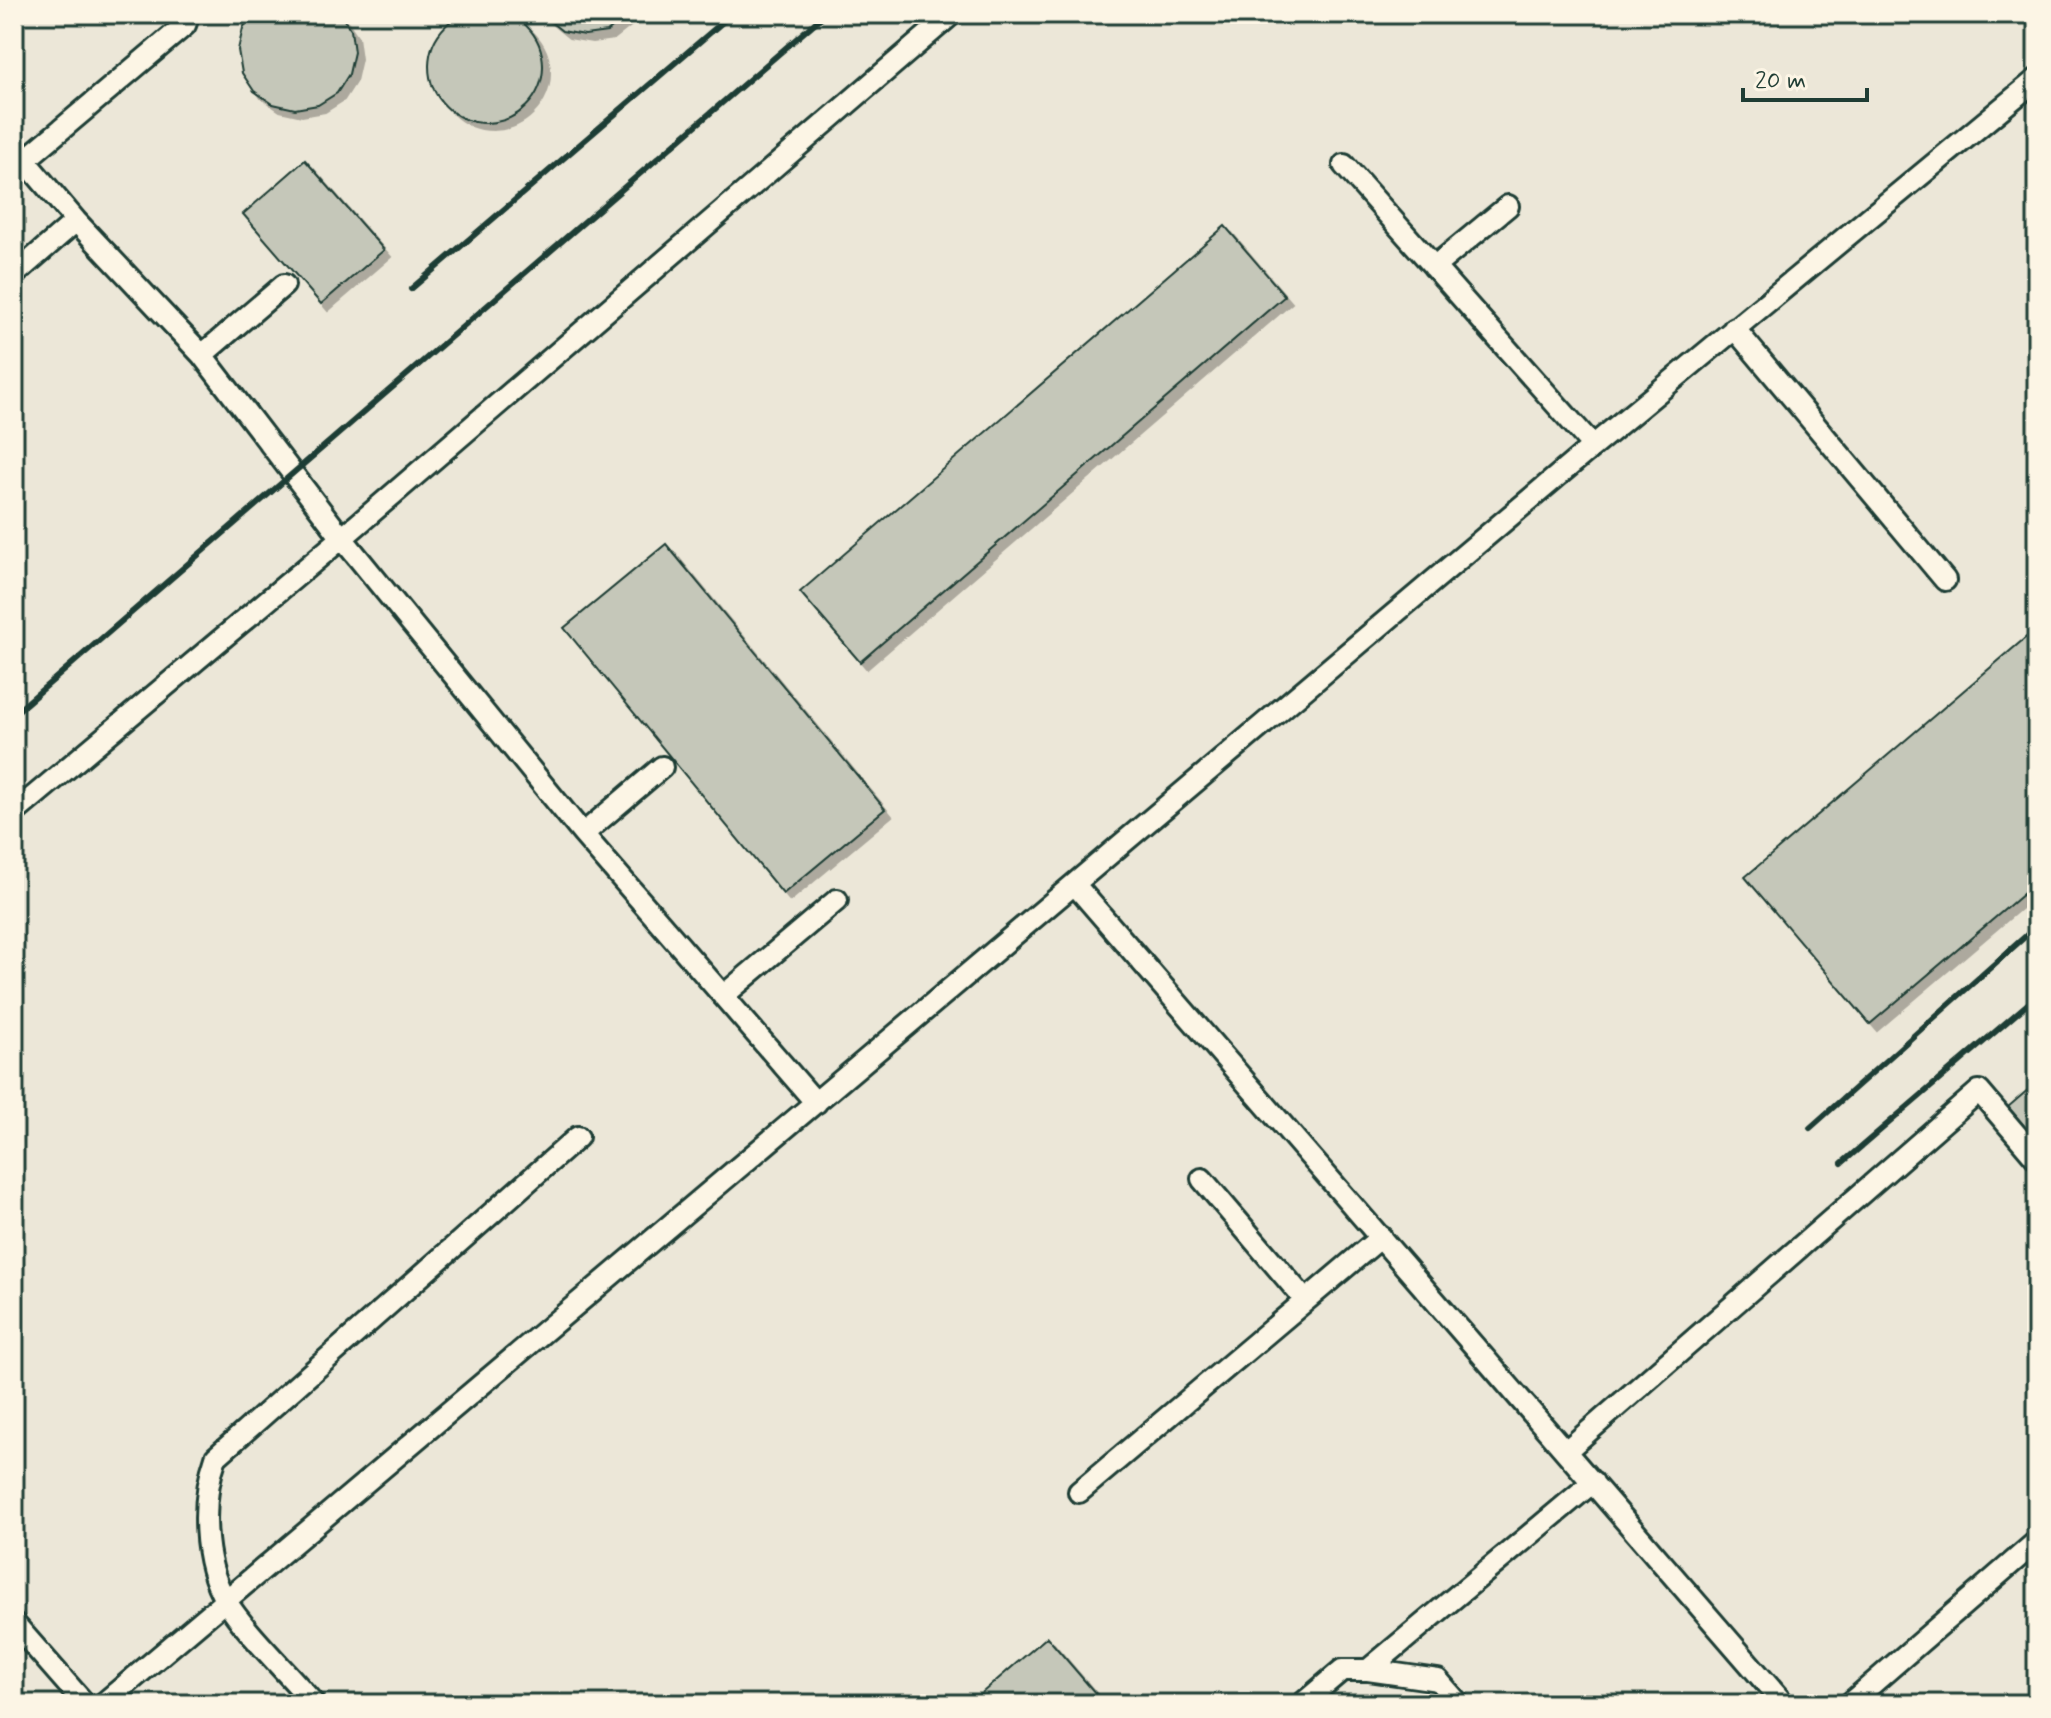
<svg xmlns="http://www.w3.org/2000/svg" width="2051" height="1718" viewBox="0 0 2051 1718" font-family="Mynerve,sans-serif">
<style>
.built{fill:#ece7d8}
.building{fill:#c5c7b9;stroke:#1f3d34;stroke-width:2;filter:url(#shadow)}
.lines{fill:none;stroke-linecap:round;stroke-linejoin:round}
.service-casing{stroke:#1f3d34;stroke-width:26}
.service{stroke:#fcf5e5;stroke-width:20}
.rail{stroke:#1f3d34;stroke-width:6}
</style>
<defs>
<filter id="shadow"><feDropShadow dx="7" dy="7" stdDeviation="0" flood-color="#0004"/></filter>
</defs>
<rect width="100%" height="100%" fill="#fcf5e5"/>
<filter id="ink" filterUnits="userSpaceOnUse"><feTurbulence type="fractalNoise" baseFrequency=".0125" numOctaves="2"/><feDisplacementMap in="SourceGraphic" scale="16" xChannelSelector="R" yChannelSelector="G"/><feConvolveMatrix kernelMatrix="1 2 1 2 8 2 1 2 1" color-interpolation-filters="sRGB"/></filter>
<g filter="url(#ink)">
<path class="built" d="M14,14H2037V1704H14Z"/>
<path class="building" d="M429 66a57 57 0 1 1 114 0a57 57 0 1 1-114 0Z
M252,14H340L351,30L354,52L349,74L337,93L318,105L295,109L273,104L254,91L242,73L238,50L243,28Z
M541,14H630L607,32L585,35L562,31Z
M305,160L384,250L321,304L243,214Z
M1225,226L1285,296L860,662L800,592Z
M666,544L885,809L783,894L564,628Z
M2037,628V882L1870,1024L1745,877Z
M2037,1082V1141L2008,1107Z
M1047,1637L1102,1701L1099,1704H969Z"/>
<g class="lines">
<g class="service-casing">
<path id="service" d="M14,148L76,221L202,355L342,538L583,834L816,1103
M25,160L185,25L189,14
M1344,165L1593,446
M1434,267L1508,206
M14,275L76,221
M1734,328L1945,580
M202,355L284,285
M14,813L342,538L952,14
M583,834L662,767
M1076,886L1784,1704
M723,996L837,900
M1202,1179L1305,1300
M1566,1451L1979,1091L2037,1159
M1079,1492L1381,1237
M14,1623L85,1704
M1368,1670L1593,1482
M103,1704L1593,446L2037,79
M314,1704C289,1674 245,1632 226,1601C202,1562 201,1499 216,1457L578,1137
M1302,1704L1342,1670H1368L1438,1680L1459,1704
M1849,1704L2037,1541"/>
</g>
<use href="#service" class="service"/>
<path class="rail" d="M411,289L732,14
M14,714L825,14
M1810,1128L2037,926
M1842,1163L2037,996"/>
</g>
</g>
<rect width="2051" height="1718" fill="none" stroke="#fcf5e5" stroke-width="48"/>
<rect x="24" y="24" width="2003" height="1670" fill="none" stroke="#1f3d34" stroke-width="3" filter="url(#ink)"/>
<path d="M1743 88v12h124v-12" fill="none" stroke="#1f3d34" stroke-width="4"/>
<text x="1755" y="88" font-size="24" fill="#1f3d34" stroke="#fcf5e5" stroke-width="6" paint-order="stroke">20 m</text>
</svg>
